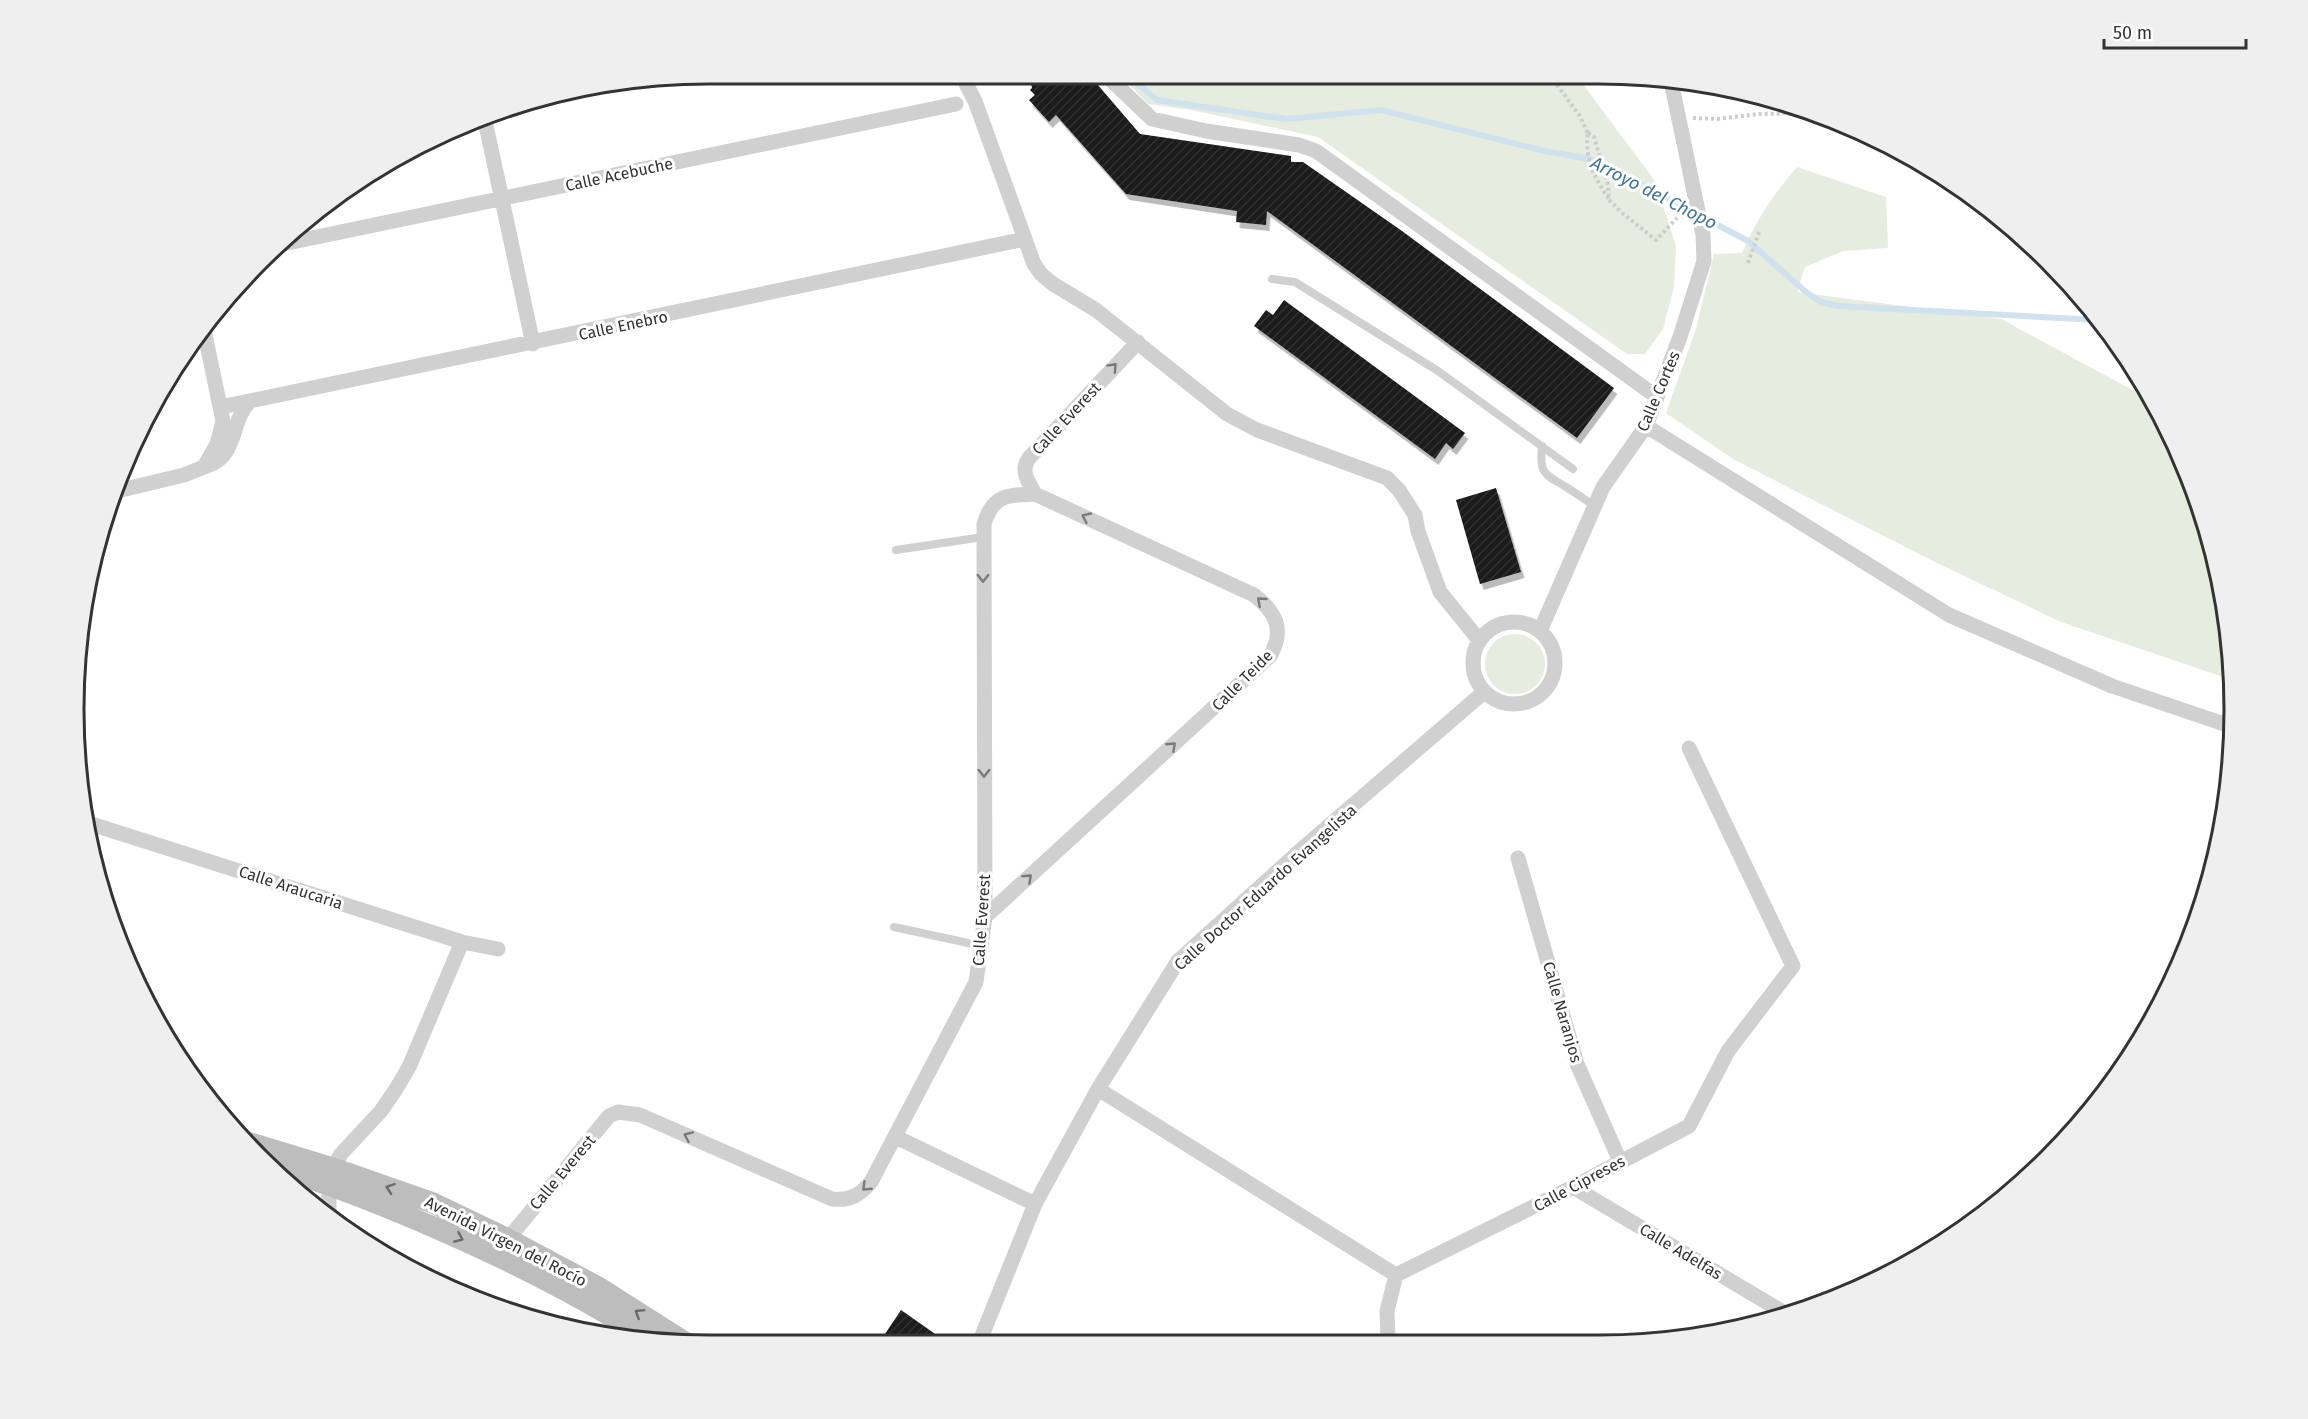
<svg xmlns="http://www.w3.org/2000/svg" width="2308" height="1419" viewBox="0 0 2308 1419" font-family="'Fira Sans',sans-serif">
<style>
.green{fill:#e6ecdf}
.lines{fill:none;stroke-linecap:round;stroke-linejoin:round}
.stream{stroke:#cfe2ee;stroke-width:6}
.building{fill:url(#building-hatch);filter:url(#shadow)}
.path{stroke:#cdcdcd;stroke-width:4;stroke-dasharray:3 3;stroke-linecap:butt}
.lane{stroke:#d0d0d0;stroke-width:8}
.street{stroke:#d0d0d0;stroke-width:15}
.secondary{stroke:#bdbdbd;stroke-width:21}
.oneway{stroke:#7a7a7a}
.oneway2{stroke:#6a6a6a}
.labels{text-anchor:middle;stroke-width:6;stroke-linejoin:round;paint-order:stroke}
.street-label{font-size:16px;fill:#333;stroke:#fff}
.water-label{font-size:18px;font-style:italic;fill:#3f7597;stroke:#fff}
.rim{fill:none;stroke:#333;stroke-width:3}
</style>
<defs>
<pattern id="building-hatch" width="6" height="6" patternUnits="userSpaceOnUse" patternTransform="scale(1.5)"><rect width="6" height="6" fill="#1a1a1a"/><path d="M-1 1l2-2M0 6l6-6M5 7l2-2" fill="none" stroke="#333"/></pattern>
<filter id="shadow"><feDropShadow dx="3.5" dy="6" stdDeviation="0" flood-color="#0004"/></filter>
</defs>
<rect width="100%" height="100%" fill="#fff"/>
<path class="green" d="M1576,75L1655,181L1676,246L1674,287L1663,329L1645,354H1627L1318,137L1191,110L1148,104L1122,77Z
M1797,167L1886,197L1888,248L1843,251L1805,267L1797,292L2001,319L2151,400L2186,466L2222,586L2232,680L2061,622L1931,560L1733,459L1666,413L1696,329L1714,254L1742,253C1756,221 1774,193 1797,167Z
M1485 664a30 30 0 1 1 60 0a30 30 0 1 1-60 0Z"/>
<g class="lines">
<path class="stream" d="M1129,77L1157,100L1286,119L1381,110L1545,151L1595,160L1748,241L1806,292L1821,302L1839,306L2097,320"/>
</g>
<path class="building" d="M1030,77H1091L1140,134L1291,156V162H1303L1402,231L1614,388L1577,438L1267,211L1266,225L1236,222L1237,211L1126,194L1056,115L1049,122L1029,100L1035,95L1030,90L1032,88Z
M1284,300L1465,433L1453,449L1446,443L1435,459L1254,326L1266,310L1273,315Z
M1496,488L1521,572L1480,584L1456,500Z
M901,1310L948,1343H879Z"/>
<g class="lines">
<path class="path" d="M1550,75L1579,115L1588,133
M1693,118L1717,119L1758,114L1815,113
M1588,133L1594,137L1608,185L1609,199C1595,179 1584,158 1588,133Z
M1609,200L1622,213L1656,240L1677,218
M1748,263L1759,232"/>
<path class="lane" d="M1272,279L1295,282L1438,371L1573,469
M1542,446C1539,475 1545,474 1566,487C1576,493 1585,500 1595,506
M896,550L983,537
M894,927L982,946"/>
<path class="street" d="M1108,77L1152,119L1206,131L1299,145L1316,151L1657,397
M963,78L975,101L1034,264L1041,274L1053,284L1096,310L1227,414L1257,430L1387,478L1399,490L1415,515L1418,531L1440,592L1479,640
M484,116L533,344
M283,244L956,104
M221,407L1025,239
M1646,426L1949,615L2112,686L2233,727
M207,466C238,456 230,422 249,402
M113,492L184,475L204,467L217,444L223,421L203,325
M1035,494C1028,481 1020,471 1029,458L1138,342
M1473 663a41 41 0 1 1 82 0a41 41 0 1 1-82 0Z
M1540,631L1603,487L1646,426L1680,337L1704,261L1703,235L1671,81
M85,822L462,942L498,949
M1518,858L1577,1064L1620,1161
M1098,1089L1396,1275L1573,1187L1689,1126L1728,1051L1793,966L1689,748
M896,1137L1035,1204
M1573,1187L1788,1315
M329,1216V1185L333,1168L341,1154L381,1111L396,1089L409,1067L462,942
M508,1239L609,1116L618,1112L640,1115L832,1199C850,1201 860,1195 871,1182L976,982L985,917L984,524C993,494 1008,495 1035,494L1254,595C1276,612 1285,630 1270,656L985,917
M1388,1341L1387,1311L1396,1275
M979,1343L1035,1204L1098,1089L1178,961L1302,849L1484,692"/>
<path class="secondary" d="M244,1141L333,1168L433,1203L508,1239L600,1288L688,1344
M268,1166C326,1182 382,1205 438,1229C511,1261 584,1297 651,1341"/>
</g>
<defs><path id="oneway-chevron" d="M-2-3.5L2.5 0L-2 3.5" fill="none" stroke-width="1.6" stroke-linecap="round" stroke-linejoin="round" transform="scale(1.5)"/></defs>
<g class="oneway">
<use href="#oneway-chevron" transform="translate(1113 367) rotate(-47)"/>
<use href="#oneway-chevron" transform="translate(1086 517) rotate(-155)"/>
<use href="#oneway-chevron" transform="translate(983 578) rotate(90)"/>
<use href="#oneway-chevron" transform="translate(1261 601) rotate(-139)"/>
<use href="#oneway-chevron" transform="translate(1172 746) rotate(-43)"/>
<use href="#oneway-chevron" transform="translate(984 773) rotate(90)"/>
<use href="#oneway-chevron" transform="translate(1028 878) rotate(-43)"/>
<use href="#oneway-chevron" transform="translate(688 1136) rotate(-156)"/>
<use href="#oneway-chevron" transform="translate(866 1187) rotate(136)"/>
</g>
<g class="oneway2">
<use href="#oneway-chevron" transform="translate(390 1188) rotate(-161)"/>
<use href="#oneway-chevron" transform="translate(459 1238) rotate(24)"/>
<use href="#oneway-chevron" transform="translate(639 1313) rotate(-148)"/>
</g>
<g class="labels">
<g class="street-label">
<text transform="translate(619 174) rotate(-12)" y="6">Calle Acebuche</text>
<text transform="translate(623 325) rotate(-12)" y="6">Calle Enebro</text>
<text transform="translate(1658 391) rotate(-67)" y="6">Calle Cortes</text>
<text transform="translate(1066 418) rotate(-47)" y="6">Calle Everest</text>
<text transform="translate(1242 680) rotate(-45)" y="6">Calle Teide</text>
<text transform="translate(291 887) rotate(18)" y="6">Calle Araucaria</text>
<text transform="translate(1265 887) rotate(-42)" y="6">Calle Doctor Eduardo Evangelista</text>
<text transform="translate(981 920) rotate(-86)" y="6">Calle Everest</text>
<text transform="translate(1563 1012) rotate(74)" y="6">Calle Naranjos</text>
<text transform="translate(562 1172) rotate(-50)" y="6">Calle Everest</text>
<text transform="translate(1579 1183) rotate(-28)" y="6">Calle Cipreses</text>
<text transform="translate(506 1241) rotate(27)" y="6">Avenida Virgen del Rocío</text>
<text transform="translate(1681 1251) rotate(31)" y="6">Calle Adelfas</text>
</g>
<g class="water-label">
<text transform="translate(1654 193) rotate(27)" y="6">Arroyo del Chopo</text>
</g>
</g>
<path d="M0 0H2308V1419H0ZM709 84H1599A625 625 0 0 1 2224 709V710A625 625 0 0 1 1599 1335H709A625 625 0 0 1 84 710V709A625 625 0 0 1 709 84Z" fill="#efefef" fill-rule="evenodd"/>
<path class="rim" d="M709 84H1599A625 625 0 0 1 2224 709V710A625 625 0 0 1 1599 1335H709A625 625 0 0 1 84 710V709A625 625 0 0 1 709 84Z"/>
<path d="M2104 39v9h142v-9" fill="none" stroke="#333333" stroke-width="3"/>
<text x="2113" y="39" font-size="18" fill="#333333" stroke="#ffffff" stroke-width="4.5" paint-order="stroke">50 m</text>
</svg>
